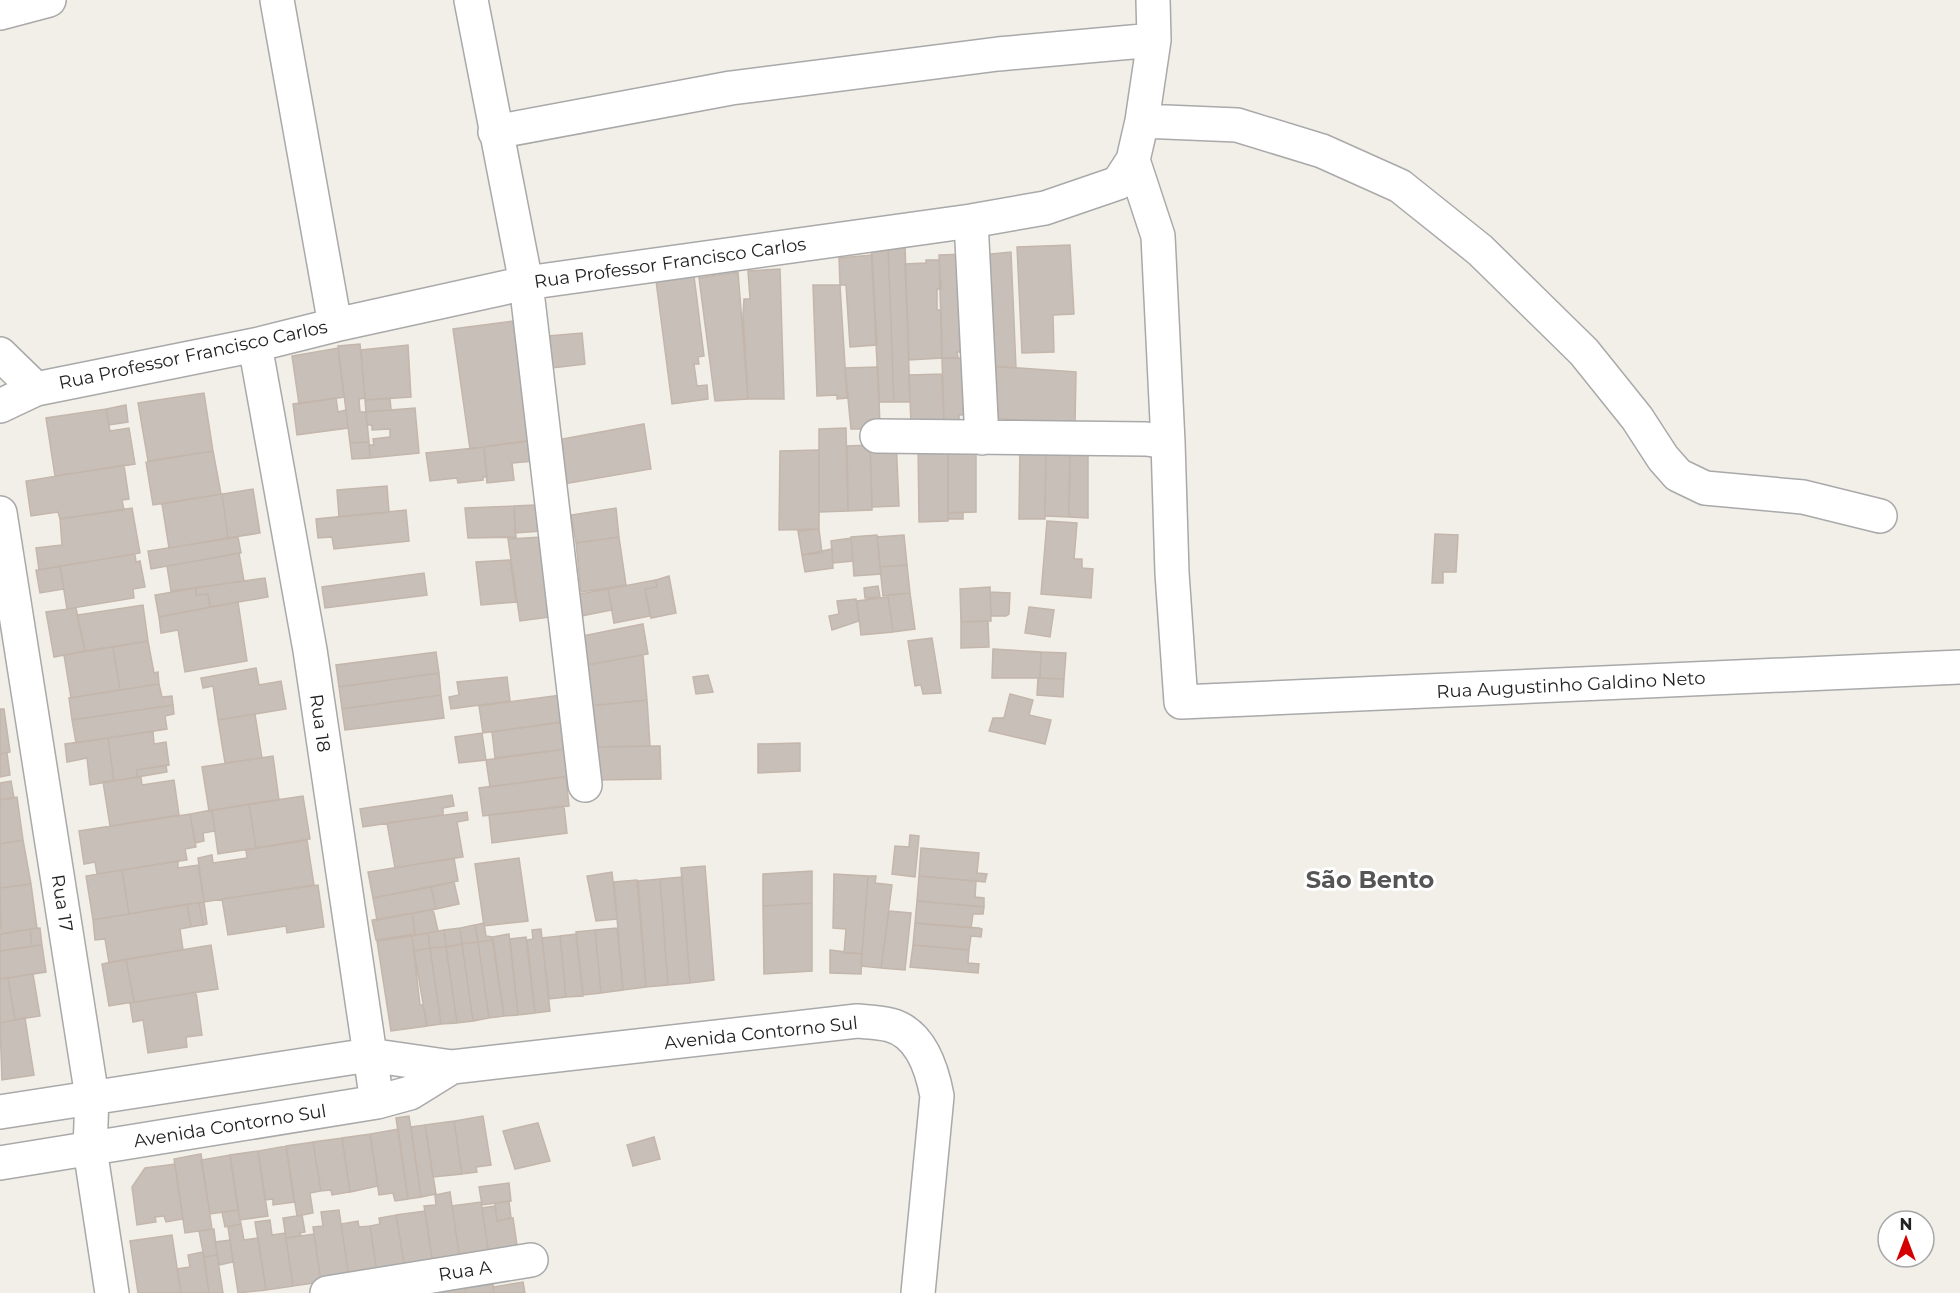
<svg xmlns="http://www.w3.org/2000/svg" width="1960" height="1293" viewBox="0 0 1960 1293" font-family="Montserrat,sans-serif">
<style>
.building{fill:#c7bfb8;stroke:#c4b6ab;stroke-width:1.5}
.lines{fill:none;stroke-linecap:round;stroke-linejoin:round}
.minor-casing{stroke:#a9a9a9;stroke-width:36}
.minor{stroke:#fff;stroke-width:33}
.labels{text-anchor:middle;stroke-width:6;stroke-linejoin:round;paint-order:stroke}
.street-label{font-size:18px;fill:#222;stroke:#fff}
.district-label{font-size:24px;font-weight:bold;fill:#555;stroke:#fff}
</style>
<rect width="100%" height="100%" fill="#f2efe9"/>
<path class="building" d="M888,244H905L910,402H894Z
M888,244L894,402H879L871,245Z
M1070,245L1074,314L1053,315L1054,352L1022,353L1017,247Z
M1011,252L1016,368L986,366L981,255Z
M968,254L972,352H957L958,358H942L939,255Z
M872,255L877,345L850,347L846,285H840L839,258Z
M926,260H939L941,289H937V310H941L942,358L909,360L905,264L926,263Z
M780,269L784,399H748L743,314L744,299H750L748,271Z
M738,272L748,399L715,401L699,278Z
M694,276L704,356L698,357L699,364H694L697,386L707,385L708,399L672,404L656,281Z
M813,285H840L847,398L837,399V395L817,396Z
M513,321L529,441L470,449L453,329Z
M582,333L585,364L552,368L548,336Z
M360,344L365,398L359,399L360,412H366L369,442L350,443L338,346Z
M408,345L411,397L365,400L361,350Z
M338,348L344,397L299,404L292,356Z
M942,358H973L974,415H959V424H944Z
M989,366L1076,372L1075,424L989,418Z
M878,367L880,429H851L845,368Z
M942,374L944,424H911L909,375Z
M204,393L213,451L148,461L138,403Z
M336,398L338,412L346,410L348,428L297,435L293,404Z
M390,398L391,410L366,412L365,400Z
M126,405L128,422L109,425L106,409Z
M415,408L419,453L370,458L369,445H374L373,439L390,437V429L372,430V425H367L366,412Z
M106,409L110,431L129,428L135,464L55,476L46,418Z
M644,424L651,469L564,484L558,450L563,449L562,439Z
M846,428L848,511L819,512V429Z
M531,440L534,461L512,463L514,480L487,483L484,447Z
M896,440L899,506L872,507L870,441Z
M369,442L370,458L352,459L350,443Z
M918,443H948V521L919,522Z
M948,443H976V512L948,513Z
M1020,443L1046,445L1045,519H1019Z
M870,445L872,510L848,511L847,446Z
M1046,445H1070L1069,517L1045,516Z
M484,447L487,477H483V480L458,483L457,478L430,481L426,453Z
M819,450V529L779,530L780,451Z
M1070,450H1088V518L1069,517Z
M213,451L221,494L153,505L146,462Z
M124,465L129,499L122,500L124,510L60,519L58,512L31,516L26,481Z
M387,486L389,512L339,517L337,490Z
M253,489L260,533L228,538L222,494Z
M222,494L228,538L169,548L162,504Z
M536,505H542V531L515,533L514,506Z
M514,506L516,537L468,538L465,508Z
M132,508L140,553L39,570L36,548L62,545L60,519Z
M616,508L619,537L576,543L571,515Z
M406,510L409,541L334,549L332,537L318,538L316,519Z
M963,512V519H948V513Z
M1047,521L1077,523L1074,559H1082V568L1093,569L1091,598L1041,594Z
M819,529L822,553L802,555L798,531Z
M1435,534L1458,535L1456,572H1443V583H1432Z
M877,535L881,574L854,576L851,537Z
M904,535L907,565L880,567L877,537Z
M238,537L241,553L151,569L148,551Z
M542,537L549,617L520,621L508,539Z
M619,537L626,585L581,592L576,543Z
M851,538L853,561L833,563L831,541Z
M832,549L833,568L805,572L802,555Z
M239,553L244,581L171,591L167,566Z
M135,554L136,562L140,561L145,587L133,589L134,598L67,609L60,566Z
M510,560L516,602L481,605L476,562Z
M907,565L910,593L883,596L880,567Z
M60,566L64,589L40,593L36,570Z
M424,573L427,595L325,608L322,587Z
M669,576L676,613L651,618L645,589L657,587L656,580Z
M265,578L268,597L210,607L208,594L196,595V588Z
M656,580L657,587L645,589L650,616L614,623L608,589Z
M878,586L880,597L865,598L864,588Z
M990,587L991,621L961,622L960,589Z
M196,588V595L208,594L210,607L159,617L155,595Z
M608,589L612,610L581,616L579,594Z
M990,592L1010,593L1009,614L1006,616H991Z
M910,593L915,629L893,632L888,595Z
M888,597L893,632L861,635L857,601Z
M856,599L859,621L832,630L829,616L839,614L837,601Z
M238,602L247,661L185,672L178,630L161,633L159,617Z
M143,605L148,641L85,651L77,615Z
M1029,607L1054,610L1050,637L1025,633Z
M76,608L85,651L54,657L46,612Z
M988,621L989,647L961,648V622Z
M643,624L648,654L582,666L577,637Z
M932,638L941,693L923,694L921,685L915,686L908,641Z
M148,641L154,673L158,672L159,684L120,690L113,647Z
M113,647L120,690L71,698L64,655Z
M993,649L1041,652L1040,678H992Z
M436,652L439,673L339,687L336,665Z
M1041,652L1066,653L1064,679L1040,678Z
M643,655L647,700L590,706L585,665Z
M256,668L259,685L281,681L286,709L218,720L213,686L203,688L201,678Z
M439,673L441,695L342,709L339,687Z
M708,675L713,692L696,694L693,677Z
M507,677L510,701L451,709L449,697L459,695L457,682Z
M1038,678L1064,679L1063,697L1037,695Z
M159,684L162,697L172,696L173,705L72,720L69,698Z
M1010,694L1033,700L1029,715L1051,720L1045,744L989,731L993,718H1004Z
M441,695L444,718L345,730L342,709Z
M561,695L563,706L559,707L561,722L483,733L479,706Z
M647,700L650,746L595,747L590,706Z
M173,705L174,714L165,716L167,729L76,743L72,720Z
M0,709H4L10,752L0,754Z
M255,714L262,758L225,763L218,720Z
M563,722L566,749L495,758L492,732Z
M153,731L154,744L166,742L169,765L137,770V777L114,781L108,738Z
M482,733L486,760L459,763L455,737Z
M108,738L114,781L90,785L87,758L67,762L65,744Z
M800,743V771L758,773V744Z
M660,746L661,779L595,780V747Z
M566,749L569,776L490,787L486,760Z
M7,753L10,775L0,777V754Z
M273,756L279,800L209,811L202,767Z
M166,765L167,772L137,777V770Z
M141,777L142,785L174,780L179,815L110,826L103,782Z
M566,777L569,806L483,816L479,788Z
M11,781L14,798L0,800V783Z
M452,795L454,806L443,808V815L363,827L360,809Z
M303,796L310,839L256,848L249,804Z
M17,797L23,840L0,844V800Z
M249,804L256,848L218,854L212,810Z
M564,806L567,833L492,843L489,815Z
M212,810L215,831L203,833L204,841L195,843L190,814Z
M467,812L468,820L457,822L463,857L395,868L387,823Z
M190,814L196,847L185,849L187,860L97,874L95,862L84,864L79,831Z
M910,835L919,836L915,877L892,874L895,846L909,847Z
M23,840L31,884L0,888V844Z
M307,840L314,885L204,902L198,858L212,855L213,863L247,858L246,850Z
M921,848L979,853L977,873L987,874L985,882L919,876Z
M454,858L458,881L373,898L368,872Z
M519,858L528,921L484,926L475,864Z
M178,861V868L198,865L204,902L129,914L122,870Z
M705,866L714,980L690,983L681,868Z
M122,870L129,914L93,920L86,876Z
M812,871V903L763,906V874Z
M612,872L617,919L596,921L587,876Z
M834,874L868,876L862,954L844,953L846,929L833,928Z
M868,876H876L875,883L892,885L881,968L861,966Z
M919,876L976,881L975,897L984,898V907L917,901Z
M682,877L690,983L668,985L660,879Z
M660,879L668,985L646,987L638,881Z
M637,880L646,987L623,990L614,882Z
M454,882L459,904L436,909L431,887Z
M31,884L37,928L1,934L0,888Z
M318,885L324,927L287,933L286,926L228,935L222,899Z
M431,887L436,909L377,920L373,898Z
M917,901L984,907L983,914H973L971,928L915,923Z
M204,902L207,924L203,925L199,903Z
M199,903L203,925L191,927L187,904Z
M812,903V971L764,974L763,906Z
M187,904L191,927L180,929L183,950L109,963L105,939L95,940L93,920Z
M433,909L438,931L415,935L412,913Z
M889,911L911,913L905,970L881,968Z
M412,913L415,934L376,940L372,920Z
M484,923L486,936L492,937L493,940L478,942L475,925Z
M915,923L979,928L982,929L981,937L971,936L969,950L913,945Z
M475,925L478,942L462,944L460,928Z
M40,928L42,945L32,946L30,929Z
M460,928L462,944L446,947L444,930Z
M617,928L623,990L601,993L595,930Z
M30,929L32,946L0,951V934Z
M541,929L550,1011L535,1013L527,940L533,939L532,930Z
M444,930L446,947L430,948L428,933Z
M595,930L601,993L583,995L576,932Z
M428,933L430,948L414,951L412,936Z
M509,934L518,1015L504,1016L492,937Z
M576,934L583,996L566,997L560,936Z
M412,936L420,1005H423L427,1026L391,1031L377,941Z
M560,936L566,997L549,999L542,938Z
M526,937L535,1013L518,1015L510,939Z
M493,940L504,1016L489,1018L478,942Z
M478,942L489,1018L473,1021L462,944Z
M462,944L473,1021L457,1023L446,947Z
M42,945L46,972L0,979V951Z
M211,945L218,989L134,1002L126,959Z
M913,945L969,950L968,963L979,964L978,973L910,967Z
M446,947L457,1023L441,1024L430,948Z
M430,948L441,1024L427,1026L414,951Z
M830,950L862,954L861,974L830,973Z
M126,959L134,1002L109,1006L102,964Z
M33,974L40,1016L15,1020L8,978Z
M8,978L15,1020L0,1023V979Z
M196,992L202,1035L186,1037L187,1047L148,1053L143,1020L133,1022L130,1003Z
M25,1018L34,1075L2,1080L0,1023Z
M409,1116L421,1197L408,1199L396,1118Z
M483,1116L491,1165L476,1167L477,1172L462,1174L454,1121Z
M454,1121L462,1174L433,1177L425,1125Z
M538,1123L550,1161L515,1169L503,1131Z
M425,1125L436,1194L421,1197L411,1127Z
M398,1129L408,1199L395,1201L393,1193L379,1195L370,1134Z
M370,1134L378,1186L350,1192L342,1138Z
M654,1137L660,1159L633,1166L627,1145Z
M342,1138L350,1192L332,1195L331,1190L321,1191L313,1142Z
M313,1142L321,1191L310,1193L313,1213L297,1216L286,1146Z
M286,1146L294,1202L273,1205V1199L265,1200L258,1151Z
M258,1151L268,1216L240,1220L230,1155Z
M201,1154L212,1229L185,1233L174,1159Z
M230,1155L238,1210L210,1214L201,1160Z
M175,1164L183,1219L166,1222L164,1216L155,1217L156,1222L137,1225L132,1187L145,1168Z
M509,1183L511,1201L482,1205L479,1187Z
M450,1192L460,1260L433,1265L424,1206L436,1205L435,1195Z
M509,1201L511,1218L497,1221L495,1203Z
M481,1202L489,1256L460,1260L452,1206Z
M495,1206L497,1221L513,1218L518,1252L489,1256L482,1208Z
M238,1210L241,1224L225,1227L222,1212Z
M339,1210L349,1278L321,1282L313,1227L323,1226L321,1212Z
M425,1211L433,1265L405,1269L396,1215Z
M302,1215L305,1232L300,1233L301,1236L286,1238L283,1218Z
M396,1215L405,1269L377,1273L370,1226L380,1224L379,1218Z
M270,1220L272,1235L285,1233L293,1286L266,1290L255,1222Z
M358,1221L359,1227L370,1226L377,1273L349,1278L341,1224Z
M241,1224L244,1240L258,1238L266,1290L238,1293L228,1227Z
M214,1229L217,1255L204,1257L199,1231Z
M314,1234L321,1282L293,1286L286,1238Z
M172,1235L181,1293H138L130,1241Z
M230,1240L233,1262L219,1265L215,1242Z
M203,1252L209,1293H181L177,1269L190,1267L188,1255Z
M217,1255L223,1293H209L204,1257Z
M523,1282L525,1293H494L493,1287Z
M493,1284L494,1293H466L465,1288Z
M465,1288L466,1293H437V1292Z"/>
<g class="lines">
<g class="minor-casing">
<path id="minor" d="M277,0L335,325
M471,0L526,283L585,785
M0,13L49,0
M1142,121L1237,125L1322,151L1400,186L1480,250L1584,352L1637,418L1663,458L1678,475L1705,488L1803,497L1880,516
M495,132L731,88L998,54L1154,40
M1133,160L1158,236L1168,442
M971,221L982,438
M255,345L310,650L377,1102
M0,354L36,389
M0,406L36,389L255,345L335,325L526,283L971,221L1045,208L1118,183L1133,160L1142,121L1154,40L1153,0
M877,436L1146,439L1168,442L1172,573L1181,702L1960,667
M0,513L92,1097L90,1149L112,1293
M0,1112L369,1055L452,1067L857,1021C867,1022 880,1022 890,1025C921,1033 932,1069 937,1096L918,1293
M0,1163L377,1102L410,1093L452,1067
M327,1293L531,1260"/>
</g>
<use href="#minor" class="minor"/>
</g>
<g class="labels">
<g class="street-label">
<text transform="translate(670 263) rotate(-8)" y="6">Rua Professor Francisco Carlos</text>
<text transform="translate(193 355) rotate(-12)" y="6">Rua Professor Francisco Carlos</text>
<text transform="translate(1571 685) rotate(-3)" y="6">Rua Augustinho Galdino Neto</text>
<text transform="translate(320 723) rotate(82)" y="6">Rua 18</text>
<text transform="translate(62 903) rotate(81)" y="6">Rua 17</text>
<text transform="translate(761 1033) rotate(-6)" y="6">Avenida Contorno Sul</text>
<text transform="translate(230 1126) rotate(-9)" y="6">Avenida Contorno Sul</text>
<text transform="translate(465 1271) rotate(-9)" y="6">Rua A</text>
</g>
<g class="district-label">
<text x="1370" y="888">São Bento</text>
</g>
</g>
<g transform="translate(1906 1239)"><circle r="28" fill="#ffffff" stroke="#a7a7a7" stroke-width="1.5"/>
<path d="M0-4.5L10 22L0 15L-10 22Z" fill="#d40000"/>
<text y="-9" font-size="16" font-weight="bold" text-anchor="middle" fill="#222222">N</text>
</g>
</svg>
